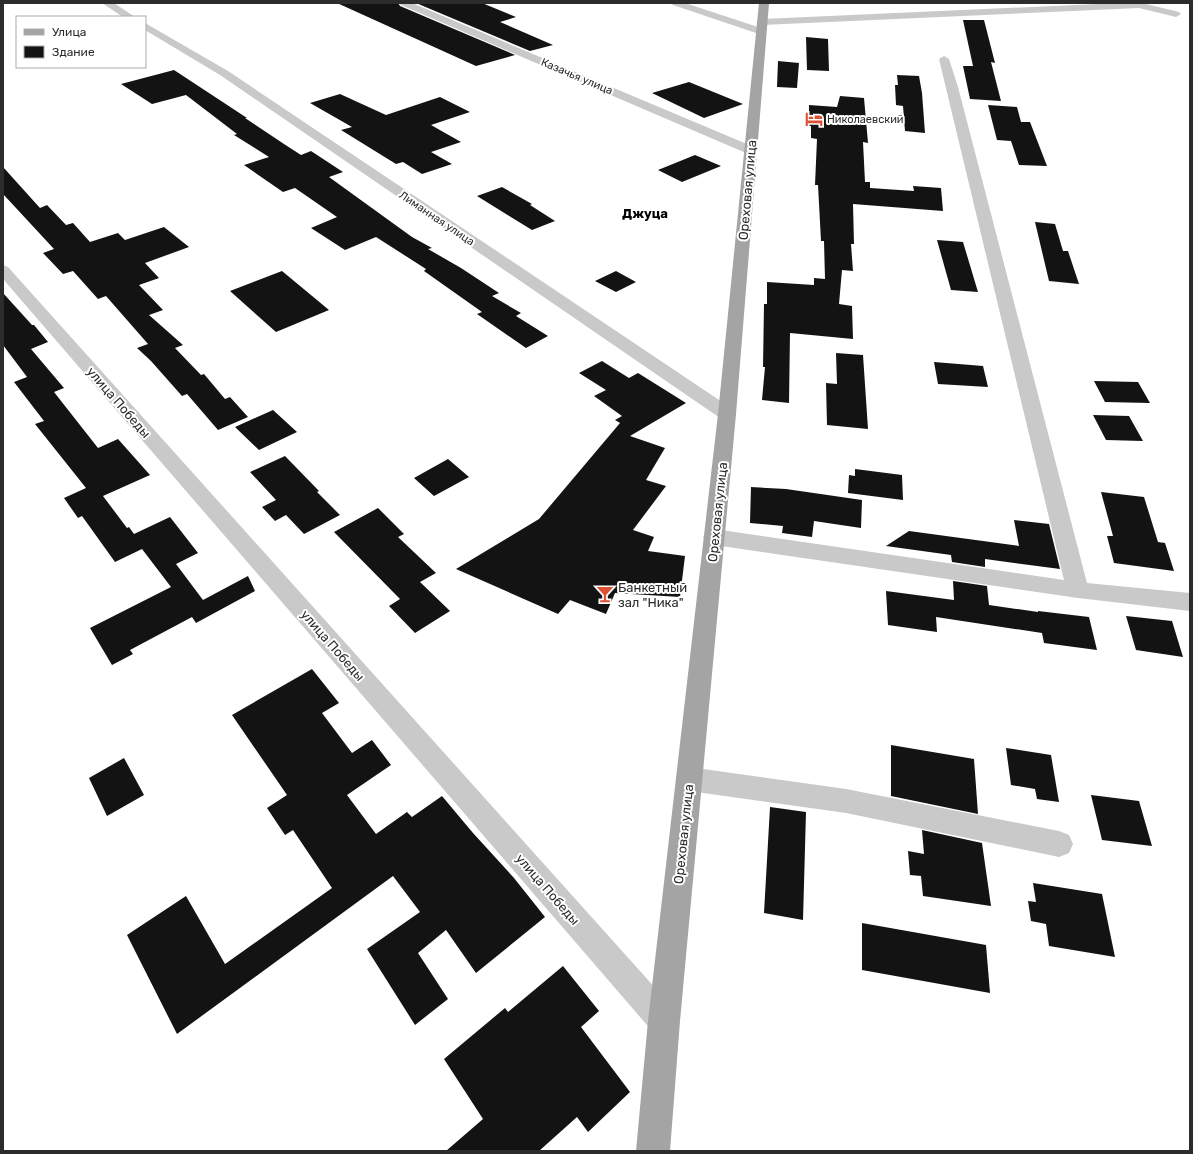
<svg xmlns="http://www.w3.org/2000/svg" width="1193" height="1154" viewBox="0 0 1193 1154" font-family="Rubik,sans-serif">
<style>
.building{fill:#131313}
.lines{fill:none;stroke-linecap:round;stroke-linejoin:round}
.minor{fill:#c9c9c9;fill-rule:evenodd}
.major{fill:#a4a4a4;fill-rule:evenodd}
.labels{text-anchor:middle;stroke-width:4;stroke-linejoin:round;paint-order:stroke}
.far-street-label{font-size:11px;fill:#2c2c2c;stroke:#fff}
.far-poi-label{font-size:11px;fill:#2c2c2c;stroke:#fff;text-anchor:start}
.street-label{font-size:13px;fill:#2c2c2c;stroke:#fff}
.far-quarter-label{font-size:13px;font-weight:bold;fill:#000;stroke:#fff}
.poi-label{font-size:13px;fill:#2c2c2c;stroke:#fff;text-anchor:start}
</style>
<rect width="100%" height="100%" fill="#fff"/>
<path class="building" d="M337,3H398L400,6L515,55L476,66Z
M416,3H482L516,17L500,22L553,45L530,51Z
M963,20H984L995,63L991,62L1001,101L970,99L963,66H973Z
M806,37L828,39L829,71L807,70Z
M778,61L799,63L797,88L777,87Z
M174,70L247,118H245L284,144L301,155L311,151L343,172L329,177L412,237L432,248L428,249L461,268L499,293L492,296L521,313L516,316L548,336L526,348L477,314L482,312L424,271L426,269L376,237L345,250L311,228L337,217L295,188L283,192L244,165L269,157L234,135L237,134L186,95L152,104L121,84Z
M897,75L919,76L922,93L925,133L905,131L903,106L896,105L895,85H898Z
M689,82L743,104L704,118L652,93Z
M340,94L386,115L440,97L470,112L431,125L461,142L431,152L452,164L422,174L403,162L396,164L341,130L352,127L310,103Z
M840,96L864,98L868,143L863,142L865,182H870V188L914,191L913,186L941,188L943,211L853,204L854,244H851L853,271L842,270L839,304L852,306L853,339L790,333L789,403L762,400L765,367H763L764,304H767V282L814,285V278L825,279L824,241H821L818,185H815L817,139L811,138V126H809V105L837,107Z
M988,105L1017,107L1021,122H1030L1047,166L1019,165L1011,141L997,140Z
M695,155L721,166L682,182L658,170Z
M3,167L40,208L47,205L66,225L73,223L90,242L118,233L125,240L164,227L189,247L145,263L159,278L139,285L163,310L149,315L183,345L175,348L201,375L204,374L225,399L230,397L248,417L218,430L187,394L182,396L151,361L137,348L148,344L106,296L98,299L73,271L63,274L43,253L54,249L3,194Z
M502,187L532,204L530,205L555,221L532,230L477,196Z
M1035,222L1055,224L1063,251H1068L1079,284L1049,281Z
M937,240L963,242L978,292L951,290Z
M282,271L329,310L276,332L230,291Z
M616,271L636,282L616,292L595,281Z
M3,293L32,325H34L48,342L31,349L64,388L54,392L98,448L118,439L150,475L103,496L127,528L129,527L134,534L170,517L198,553L176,564L203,600L248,576L255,591L196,623L192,617L130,650L133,654L112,665L90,628L171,587L142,549L115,562L82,516L78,518L64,498L86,488L35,424L44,421L14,382L27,377L3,345Z
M836,353L863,355L868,429L827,425L826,383L837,384Z
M602,361L629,378L638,373L686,403L630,436L665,448L646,480L666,486L633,530L654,537L648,551L685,556L680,597L615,593L606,614L570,600L558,614L456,569L539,519L620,423L615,420L622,416L594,396L606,390L579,373Z
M934,362L983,366L988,387L938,384Z
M1094,381L1138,382L1150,403L1105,402Z
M273,410L297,432L259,450L235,427Z
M1093,415L1129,416L1143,441L1106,440Z
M285,456L319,491L317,492L340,515L304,534L286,515L275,521L262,507L276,500L250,472Z
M448,459L469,477L434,496L414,478Z
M855,469L902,475L903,500L848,493L849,475L855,476Z
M751,487L786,489L862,500L861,528L814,521L812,537L782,533L783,526L750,523Z
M1101,492L1144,497L1158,542L1165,543L1174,571L1114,563L1107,536H1113Z
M378,508L404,534L398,537L436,573L420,582L450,611L415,633L389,606L400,599L334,532Z
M1014,520L1049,524L1060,569L985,559V567L952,562L951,555L886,546L909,531L1019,546Z
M953,581L987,586L989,605L1038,612V611L1089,617L1097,650L1044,643L1042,633L936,617L937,632L888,625L886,591L954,600Z
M1126,616L1172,621L1183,657L1136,650Z
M312,669L339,703L322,713L352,753L372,740L391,765L347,795L376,834L407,812L412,817L442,796L473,833L514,878L545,917L476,973L446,930L418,953L448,999L415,1025L367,949L420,912L393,876L177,1034L127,935L186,896L225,964L332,888L293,830L285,835L267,808L287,795L232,715Z
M891,745L974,759L978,814L891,796Z
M1006,748L1051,755L1059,802L1037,799L1035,789L1011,785Z
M124,758L144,795L107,816L89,778Z
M1091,795L1139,801L1152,846L1102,840Z
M770,807L806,812L803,920L764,913Z
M922,830L982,843L991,906L923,896L921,876L910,875L908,851L924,854Z
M1033,883L1102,894L1115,957L1049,946L1046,924L1031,921L1028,901L1036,902Z
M862,923L986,945L990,993L862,970Z
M563,966L599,1011L581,1027L630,1092L588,1132L577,1117L539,1151H446L483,1119L444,1059L505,1008L508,1012Z"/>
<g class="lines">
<path class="minor" d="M102,3H114L135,17H123Z
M399,3H412L754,147L756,150L754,153H746L401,5Z
M671,3H685L764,29L765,31L760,34L756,33L673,5Z
M1120,3H1142L1179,12L1181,14L1176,17L1139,8L761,25L756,22L761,19Z
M145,23L228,71L734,410L736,414L734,418L727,420L720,418L220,75L145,30Z
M944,56L949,59L958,87L1087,583L1190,593V611L1078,598L714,545L707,542L703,537L707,532L714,529L1064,580L939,59Z
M3,265L8,267L675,1010L680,1021L675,1032L664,1037L653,1032L3,279Z
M689,767L846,789L1059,831L1069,835L1073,844L1069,853L1059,857L846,813L689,791L680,787L676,779L680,771Z"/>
<path class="major" d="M759,3H769L736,414L680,1021L670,1151H636L648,1021L718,414Z"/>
</g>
<defs>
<g id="hotel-bare" transform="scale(1.38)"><path d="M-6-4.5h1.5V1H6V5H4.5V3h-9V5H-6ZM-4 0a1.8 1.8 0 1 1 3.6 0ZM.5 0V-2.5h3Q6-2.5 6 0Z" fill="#dc5034" stroke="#fff" stroke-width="2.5" paint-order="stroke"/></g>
<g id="bar-bare" transform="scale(1.38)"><path d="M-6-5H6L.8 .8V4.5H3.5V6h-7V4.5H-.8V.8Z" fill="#dc5034" stroke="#fff" stroke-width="2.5" paint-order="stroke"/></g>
</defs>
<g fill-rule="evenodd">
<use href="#hotel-bare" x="814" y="119"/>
<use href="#bar-bare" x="605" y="594"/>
</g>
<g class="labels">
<g class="far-street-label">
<text transform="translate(577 76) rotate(23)" y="4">Казачья улица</text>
<text transform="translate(437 218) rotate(34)" y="4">Лиманная улица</text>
</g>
<g class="far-poi-label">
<text x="827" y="123">Николаевский</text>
</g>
<g class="street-label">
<text transform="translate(747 190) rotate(-85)" y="5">Ореховая улица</text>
<text transform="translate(119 402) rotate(49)" y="5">улица Победы</text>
<text transform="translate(717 512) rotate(-84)" y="5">Ореховая улица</text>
<text transform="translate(333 645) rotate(49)" y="5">улица Победы</text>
<text transform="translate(683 834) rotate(-84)" y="5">Ореховая улица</text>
<text transform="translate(548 889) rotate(49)" y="5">улица Победы</text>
</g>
<g class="far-quarter-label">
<text x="645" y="218">Джуца</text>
</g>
<g class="poi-label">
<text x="618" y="592">Банкетный<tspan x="618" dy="15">зал "Ника"</tspan></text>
</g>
</g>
<rect width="1193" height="1154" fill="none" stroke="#2c2c2c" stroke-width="8"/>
<rect x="16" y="16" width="130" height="52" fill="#ffffff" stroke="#ababab"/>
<rect x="24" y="29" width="20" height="6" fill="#a4a4a4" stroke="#ababab"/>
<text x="52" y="36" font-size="12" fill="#2c2c2c">Улица</text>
<rect x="24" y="46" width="20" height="12" fill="#131313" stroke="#ababab"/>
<text x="52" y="56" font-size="12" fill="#2c2c2c">Здание</text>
</svg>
